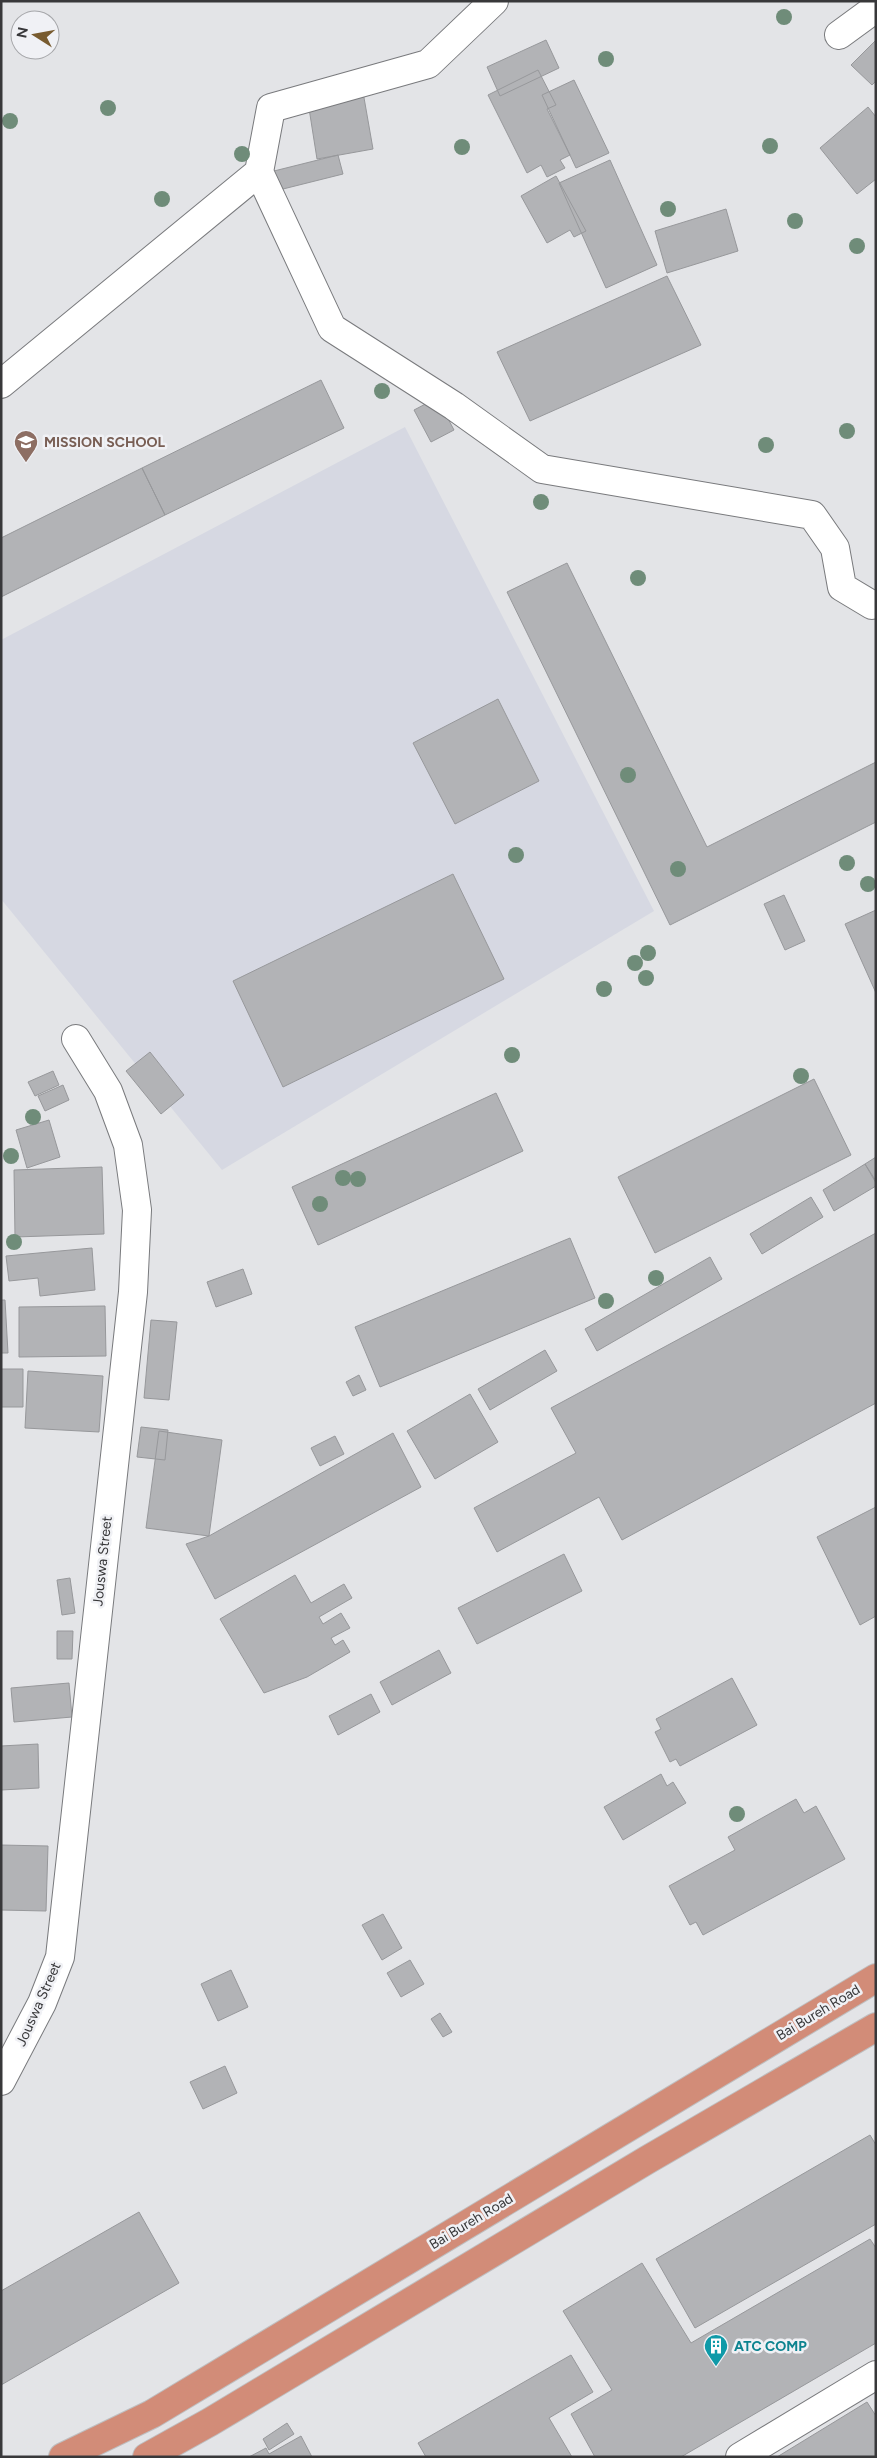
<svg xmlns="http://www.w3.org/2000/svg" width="877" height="2458" viewBox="0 0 877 2458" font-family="Figtree,sans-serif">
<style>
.built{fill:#d6d8e2}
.building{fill:#b2b3b6;stroke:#97989b}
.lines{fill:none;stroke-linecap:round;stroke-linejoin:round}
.minor-casing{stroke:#797a7d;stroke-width:30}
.highway-casing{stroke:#bfbfc0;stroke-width:30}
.minor{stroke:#fff;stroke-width:28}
.highway{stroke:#d28c78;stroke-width:28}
.tree{fill:#6f8c79}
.labels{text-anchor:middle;stroke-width:5;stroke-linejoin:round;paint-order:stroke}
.education-label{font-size:14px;font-weight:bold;fill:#785e54;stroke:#f0f1f5;text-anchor:start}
.street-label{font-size:14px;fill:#38383a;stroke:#f0f1f5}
.culture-label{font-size:14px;font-weight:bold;fill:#0d838f;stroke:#f0f1f5;text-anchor:start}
</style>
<rect width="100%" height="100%" fill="#e3e4e7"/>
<path class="built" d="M405,427L654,911L222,1170L1,899V640Z"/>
<path class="building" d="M546,40L559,68L500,96L487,67Z
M876,40V81L872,85L851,65Z
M538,70L556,105L547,109L570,155L560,160L565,168L547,177L541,165L527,173L488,95Z
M574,80L609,153L576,168L542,95Z
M363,92L373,149L317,159L308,102Z
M868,107L876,117V179L857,194L820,148Z
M338,155L343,174L279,190L274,171Z
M610,160L657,265L606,288L559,183Z
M556,176L586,231L574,237L570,230L547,243L521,196Z
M726,209L738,251L667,273L655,231Z
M667,276L701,345L530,421L497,352Z
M321,380L344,428L165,515L142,468Z
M437,398L454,430L431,442L414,410Z
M142,468L165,515L1,597V538Z
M567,563L707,847L876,762V822L670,925L507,592Z
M498,699L539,781L455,824L413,743Z
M453,874L504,979L283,1087L233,981Z
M784,895L805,941L785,950L764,904Z
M876,910V993L845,924Z
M150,1052L184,1095L161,1114L126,1071Z
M53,1071L59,1085L35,1096L28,1082Z
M814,1079L851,1155L655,1253L618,1177Z
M63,1085L69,1100L45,1111L38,1096Z
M496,1093L523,1151L318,1245L292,1187Z
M49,1120L60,1157L27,1168L16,1130Z
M876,1157V1183L865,1164Z
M865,1164L876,1181V1186L834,1211L823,1190Z
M102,1167L104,1234L15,1237L14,1170Z
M811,1197L823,1217L762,1254L750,1234Z
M876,1233V1403L622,1540L599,1497L497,1552L474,1508L576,1453L551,1408Z
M570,1238L595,1298L380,1387L355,1327Z
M92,1248L95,1290L40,1296L38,1278L9,1281L6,1256Z
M710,1257L722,1279L597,1351L585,1329Z
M243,1269L252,1294L216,1307L207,1282Z
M1,1300H5L8,1353H1Z
M105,1306L106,1356L19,1357V1307Z
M151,1320L177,1322L169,1400L144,1398Z
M545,1350L557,1371L490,1410L478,1389Z
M1,1369H23V1407H1Z
M28,1371L103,1376L99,1432L25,1428Z
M359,1375L366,1390L353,1396L346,1382Z
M470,1394L498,1442L435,1479L407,1431Z
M141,1427L168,1430L165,1460L137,1457Z
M159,1431L222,1440L209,1536L146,1528Z
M393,1433L421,1487L215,1599L186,1544L209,1536Z
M335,1436L344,1454L320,1466L311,1448Z
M876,1507V1616L860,1625L817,1537Z
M564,1554L582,1591L477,1644L458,1608Z
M295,1575L311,1603L344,1584L352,1598L319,1617L323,1624L341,1613L350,1628L331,1638L335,1645L343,1640L350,1652L307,1677L264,1693L220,1619Z
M70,1578L75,1613L62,1615L57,1580Z
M57,1631H73L72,1659H57Z
M439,1650L451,1673L392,1705L380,1682Z
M732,1678L757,1725L680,1766L676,1759L670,1762L655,1732L661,1729L656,1719Z
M69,1683L72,1717L14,1722L11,1688Z
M371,1694L380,1712L338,1735L329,1716Z
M38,1744L39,1788L1,1790V1746Z
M661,1774L667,1786L673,1782L686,1803L623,1840L604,1807Z
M796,1799L804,1813L816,1806L845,1859L703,1935L696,1922L690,1925L669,1886L735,1850L728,1837Z
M1,1845L48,1846L46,1911L1,1910Z
M383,1914L402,1948L382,1960L362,1925Z
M410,1960L424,1984L401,1997L387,1973Z
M231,1970L248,2007L218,2021L201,1984Z
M440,2013L452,2032L443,2037L431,2019Z
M225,2066L237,2093L203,2109L190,2082Z
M870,2135L876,2145V2224L695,2328L656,2259Z
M139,2212L179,2283L1,2385V2291Z
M870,2239L876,2248V2343L681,2457H595L571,2414L612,2390L563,2311L642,2263L691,2343Z
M571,2355L593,2392L549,2418L572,2457H426L418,2443Z
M867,2402L876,2416V2457H777Z
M287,2423L294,2434L269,2450L263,2439Z
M301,2436L312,2457H249L266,2448L269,2454Z"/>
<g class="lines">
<g class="minor-casing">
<path id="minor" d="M839,35L876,8
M259,172L332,328L454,406L542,469L812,515L835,548L842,587L872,605L876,604
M1,384L259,172L271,108L428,64L494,1
M1,2081L42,2003L60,1957L133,1292L137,1210L128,1145L108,1091L76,1039
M740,2457L876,2375"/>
</g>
<g class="highway-casing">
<path id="highway" d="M63,2457L152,2414L876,1978
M147,2457L210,2422L647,2160L876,2027"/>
</g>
<use href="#minor" class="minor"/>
<use href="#highway" class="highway"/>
</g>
<g class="tree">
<circle cx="784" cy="17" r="8"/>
<circle cx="606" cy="59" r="8"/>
<circle cx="108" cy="108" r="8"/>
<circle cx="10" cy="121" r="8"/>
<circle cx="770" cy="146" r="8"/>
<circle cx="462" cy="147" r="8"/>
<circle cx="242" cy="154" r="8"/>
<circle cx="162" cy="199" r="8"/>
<circle cx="668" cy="209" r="8"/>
<circle cx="795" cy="221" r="8"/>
<circle cx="857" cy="246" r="8"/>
<circle cx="382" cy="391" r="8"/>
<circle cx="847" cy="431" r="8"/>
<circle cx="766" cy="445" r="8"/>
<circle cx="541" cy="502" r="8"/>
<circle cx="638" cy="578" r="8"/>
<circle cx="628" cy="775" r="8"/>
<circle cx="516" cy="855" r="8"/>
<circle cx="847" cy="863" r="8"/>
<circle cx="678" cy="869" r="8"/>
<circle cx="868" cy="884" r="8"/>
<circle cx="648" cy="953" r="8"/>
<circle cx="635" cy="963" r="8"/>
<circle cx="646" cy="978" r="8"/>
<circle cx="604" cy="989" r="8"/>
<circle cx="512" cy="1055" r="8"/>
<circle cx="801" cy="1076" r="8"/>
<circle cx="33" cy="1117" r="8"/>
<circle cx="11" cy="1156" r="8"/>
<circle cx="343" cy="1178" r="8"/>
<circle cx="358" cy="1179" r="8"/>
<circle cx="320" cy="1204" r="8"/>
<circle cx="14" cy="1242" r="8"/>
<circle cx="656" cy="1278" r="8"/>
<circle cx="606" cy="1301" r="8"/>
<circle cx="737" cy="1814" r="8"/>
</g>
<defs>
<g id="school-pin" transform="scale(1.25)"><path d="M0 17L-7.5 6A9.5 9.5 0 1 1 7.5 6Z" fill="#8d6e63" stroke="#f0f1f5"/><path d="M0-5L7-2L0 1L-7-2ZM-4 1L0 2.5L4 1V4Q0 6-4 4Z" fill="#fff"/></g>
<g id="building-pin" transform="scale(1.25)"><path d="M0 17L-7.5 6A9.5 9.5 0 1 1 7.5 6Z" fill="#0f9aa8" stroke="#f0f1f5"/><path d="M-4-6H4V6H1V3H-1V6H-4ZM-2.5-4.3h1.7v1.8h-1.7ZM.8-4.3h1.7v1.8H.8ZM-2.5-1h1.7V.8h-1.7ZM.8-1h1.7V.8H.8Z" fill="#fff"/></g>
</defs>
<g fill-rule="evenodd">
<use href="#school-pin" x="26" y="442"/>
<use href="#building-pin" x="716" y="2346"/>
</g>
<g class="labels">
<g class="education-label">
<text x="44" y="447">MISSION SCHOOL</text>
</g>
<g class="street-label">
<text transform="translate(102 1561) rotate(-84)" y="5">Jouswa Street</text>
<text transform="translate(38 2004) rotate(-66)" y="5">Jouswa Street</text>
<text transform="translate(818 2012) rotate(-31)" y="5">Bai Bureh Road</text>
<text transform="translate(471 2221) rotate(-31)" y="5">Bai Bureh Road</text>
</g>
<g class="culture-label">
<text x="734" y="2351">ATC COMP</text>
</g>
</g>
<rect width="877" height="2458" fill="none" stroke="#38383a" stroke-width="5"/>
<g transform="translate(35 35) rotate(281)"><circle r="24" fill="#f0f1f5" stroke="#a6a7aa"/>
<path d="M0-4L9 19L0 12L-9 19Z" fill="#785b2f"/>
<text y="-8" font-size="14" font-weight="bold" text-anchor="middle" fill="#38383a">N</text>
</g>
</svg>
